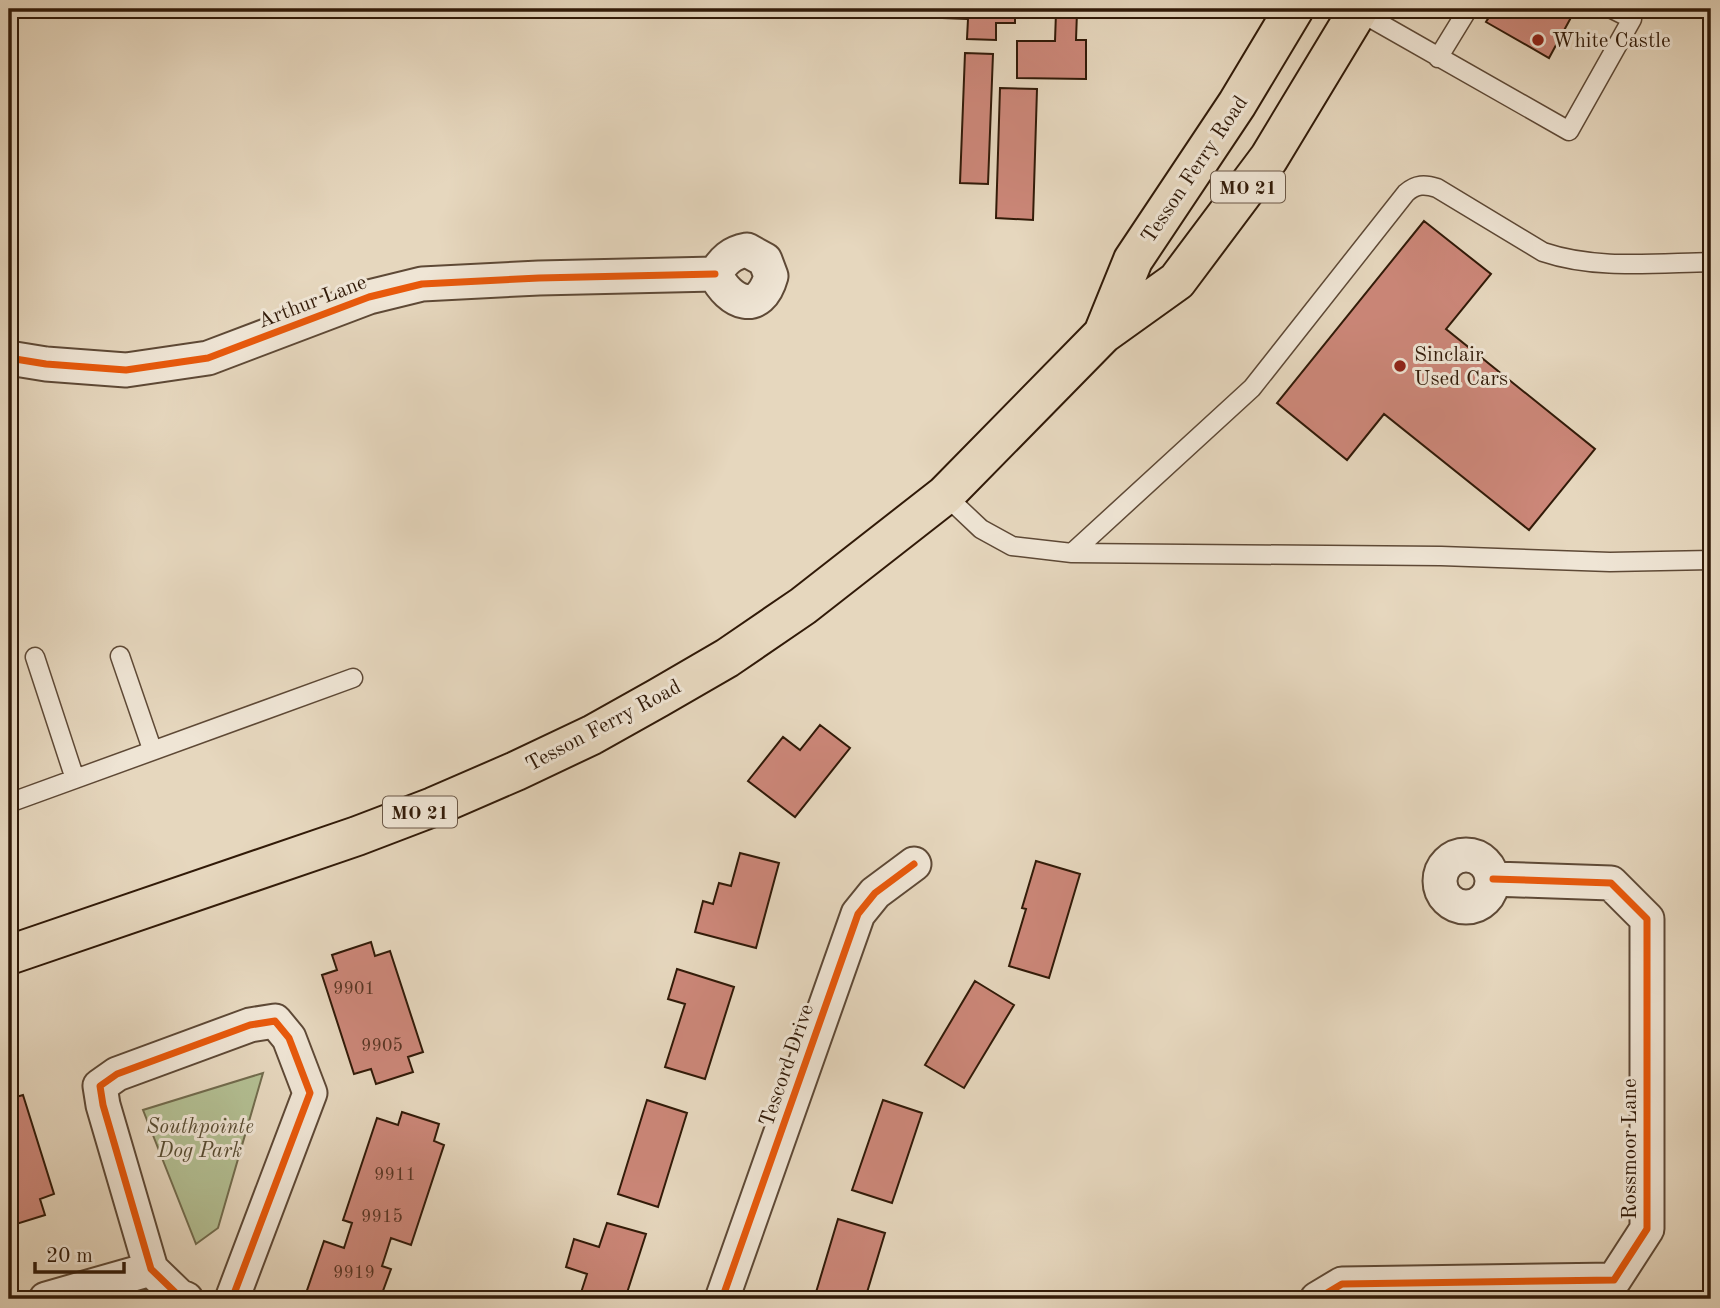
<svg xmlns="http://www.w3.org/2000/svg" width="1720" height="1308" viewBox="0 0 1720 1308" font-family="'Old Standard TT',serif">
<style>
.green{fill:#b3bf93;stroke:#726c4e;stroke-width:2}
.building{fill:#cc8779;stroke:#311a08;stroke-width:2}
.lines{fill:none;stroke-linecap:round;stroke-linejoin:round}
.service-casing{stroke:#5e4936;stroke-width:21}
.minor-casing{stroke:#5e4936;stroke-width:37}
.primary-casing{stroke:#311a08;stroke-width:42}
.service{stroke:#efe5d5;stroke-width:18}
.minor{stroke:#efe5d5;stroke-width:33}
.primary{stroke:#e6d7be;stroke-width:38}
.cycleway-casing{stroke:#efe5d5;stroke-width:11}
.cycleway{stroke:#e8590c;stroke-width:7}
.poi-dot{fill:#8f2418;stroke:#efe5d5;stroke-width:2.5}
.labels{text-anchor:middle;stroke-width:6;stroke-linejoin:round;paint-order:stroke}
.number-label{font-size:18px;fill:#583524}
.shield{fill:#efe5d5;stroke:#6a5746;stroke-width:2}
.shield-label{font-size:19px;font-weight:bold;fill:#311a08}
.poi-label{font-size:21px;fill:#311a08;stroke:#efe5d5;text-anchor:start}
.street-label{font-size:21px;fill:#311a08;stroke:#efe5d5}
.park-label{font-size:21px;font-style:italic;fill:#584c32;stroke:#efe5d5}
</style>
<rect width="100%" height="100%" fill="#e6d7be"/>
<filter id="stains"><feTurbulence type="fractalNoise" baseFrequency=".00286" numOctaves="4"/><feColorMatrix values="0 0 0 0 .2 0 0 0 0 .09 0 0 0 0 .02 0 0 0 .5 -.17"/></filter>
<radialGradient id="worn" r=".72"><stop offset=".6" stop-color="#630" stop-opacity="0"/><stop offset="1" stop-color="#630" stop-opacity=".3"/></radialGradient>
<path class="green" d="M263,1073L218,1228L196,1244L143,1110Z"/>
<path class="building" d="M943,9H1015V23H996V40L967,39L968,19L943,18Z
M1494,9H1568L1574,12L1549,58L1486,22Z
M1056,12H1077L1076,40H1086V79L1017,78V41H1055Z
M965,53L993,54L988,184L960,183Z
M1000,88L1037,89L1033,220L996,218Z
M1424,221L1491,274L1446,329L1595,449L1529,530L1384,414L1347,460L1277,403Z
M820,725L850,748L795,817L748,781L783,737L800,750Z
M740,853L779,863L756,948L695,932L703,901L713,904L719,883L731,886Z
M1036,861L1080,874L1049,978L1009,966L1026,909L1022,908Z
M371,942L375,956L390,951L423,1052L408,1057L413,1072L376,1084L371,1069L354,1074L322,975L337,970L332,955Z
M677,969L734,987L705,1079L665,1067L685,1004L668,999Z
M975,981L1014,1005L964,1088L925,1065Z
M23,1095L54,1194L40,1199L45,1215L10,1226L9,1099Z
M647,1100L687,1113L658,1207L618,1194Z
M883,1100L922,1113L892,1203L852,1190Z
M402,1112L439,1124L434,1141L444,1145L411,1245L391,1238L382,1266L391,1269L380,1299H304L324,1241L344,1248L352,1223L343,1220L377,1118L398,1125Z
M838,1219L885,1233L865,1299H867H814Z
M607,1223L646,1234L625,1299H579L587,1274L566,1267L574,1239L599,1247Z"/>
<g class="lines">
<g class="service-casing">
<path id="service" d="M1612,9L1632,19
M1358,11L1569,131L1632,19L1631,9
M1438,58L1468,9
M945,495L981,529L1012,546L1072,553L1441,556L1610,562L1711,560
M1072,553L1252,388L1406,193C1416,184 1425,184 1437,188L1543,252C1596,270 1655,263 1711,262
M120,656L152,749
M35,657L75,779
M9,803L353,678"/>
</g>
<g class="minor-casing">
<path id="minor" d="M747,250L765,260L771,276C760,316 730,304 715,274C724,260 731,253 747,250Z
M9,358L46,364L126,370L208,358L369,297L422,284L539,278L715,274
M1440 881a26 26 0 1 1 52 0a26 26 0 1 1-52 0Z
M46,1299L151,1269
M186,1299L179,1296L151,1269L103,1105L100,1086L117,1074L250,1025L275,1021L289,1038L310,1093L232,1299
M722,1299L858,914L875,893L914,864
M1317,1299L1342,1284L1614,1280L1647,1229V919L1611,883L1493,879"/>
</g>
<g class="primary-casing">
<path id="primary" d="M1103,334L1133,260L1237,104L1294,9
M9,955L357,836L433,807L516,771L592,735L658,698L727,658L803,606L945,495L1103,334L1177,281L1269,158L1359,9"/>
</g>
<use href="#service" class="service"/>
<use href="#minor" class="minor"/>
<use href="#primary" class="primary"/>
<g class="cycleway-casing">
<path id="cycleway" d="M9,358L46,364L126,370L208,358L369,297L422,284L539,278L715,274
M186,1299L179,1296L151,1269L103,1105L100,1086L117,1074L250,1025L275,1021L289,1038L310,1093L232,1299
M722,1299L858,914L875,893L914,864
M1317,1299L1342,1284L1614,1280L1647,1229V919L1611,883L1493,879"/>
</g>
<use href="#cycleway" class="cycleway"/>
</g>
<g class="poi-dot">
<circle cx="1538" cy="40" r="7"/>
<circle cx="1400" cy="366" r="7"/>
</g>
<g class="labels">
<g class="number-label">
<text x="354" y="994">9901</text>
<text x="382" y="1051">9905</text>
<text x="395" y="1180">9911</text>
<text x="382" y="1222">9915</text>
<text x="354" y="1278">9919</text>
</g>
<g class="shield">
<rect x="1211" y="171.5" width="74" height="31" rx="5"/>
<rect x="383" y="796.5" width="74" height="31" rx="5"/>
</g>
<g class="shield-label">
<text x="1248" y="194">MO 21</text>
<text x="420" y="819">MO 21</text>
</g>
<g class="poi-label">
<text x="1552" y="47">White Castle</text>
<text x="1414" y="361">Sinclair<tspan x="1414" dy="24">Used Cars</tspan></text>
</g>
<g class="street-label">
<text transform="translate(1194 169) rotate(-56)" y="7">Tesson Ferry Road</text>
<text transform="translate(312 301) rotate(-21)" y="7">Arthur Lane</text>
<text transform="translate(603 725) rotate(-28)" y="7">Tesson Ferry Road</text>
<text transform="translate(786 1065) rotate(-71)" y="7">Tescord Drive</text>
<text transform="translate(1629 1149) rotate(-90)" y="7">Rossmoor Lane</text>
</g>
<g class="park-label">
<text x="200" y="1133">Southpointe<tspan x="200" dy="24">Dog Park</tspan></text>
</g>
</g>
<rect width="1720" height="1308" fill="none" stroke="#e6d7be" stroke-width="35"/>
<rect x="10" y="10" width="1699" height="1287" fill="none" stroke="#311a08" stroke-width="3.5"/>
<rect x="18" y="18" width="1685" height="1273" fill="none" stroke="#311a08" stroke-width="2"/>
<path d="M35 1262v10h89v-10" fill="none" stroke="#311a08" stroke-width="3.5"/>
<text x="46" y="1262" font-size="21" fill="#311a08" stroke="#efe5d5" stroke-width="5" paint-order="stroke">20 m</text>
<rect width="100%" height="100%" filter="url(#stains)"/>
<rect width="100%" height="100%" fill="url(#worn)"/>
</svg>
